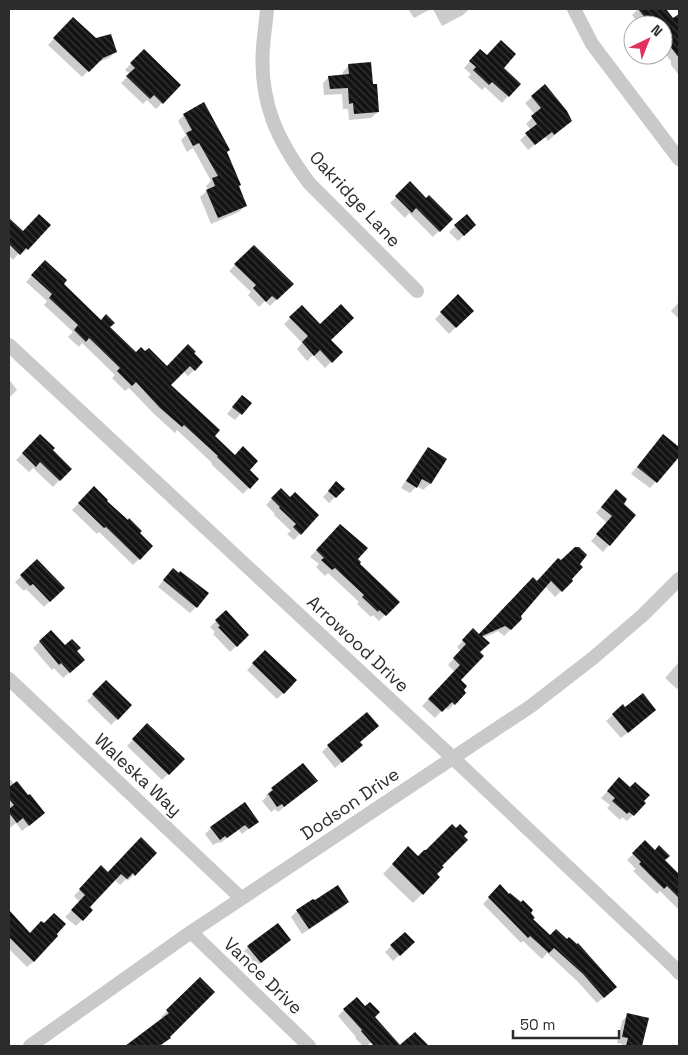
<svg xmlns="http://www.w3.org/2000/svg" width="688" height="1055" viewBox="0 0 688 1055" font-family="'Space Grotesk',sans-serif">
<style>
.shadow{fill:#0003}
.building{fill:url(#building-back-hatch)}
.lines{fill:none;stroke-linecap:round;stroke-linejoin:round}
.minor{stroke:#c9c9c9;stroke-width:14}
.labels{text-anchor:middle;stroke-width:5;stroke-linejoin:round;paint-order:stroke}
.street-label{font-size:18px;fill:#2c2c2c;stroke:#fff}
</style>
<defs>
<pattern id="building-back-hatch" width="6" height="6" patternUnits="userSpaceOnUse" patternTransform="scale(1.25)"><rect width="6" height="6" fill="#131313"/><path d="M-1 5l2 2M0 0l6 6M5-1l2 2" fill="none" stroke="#363636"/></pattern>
</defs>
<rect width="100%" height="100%" fill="#fff"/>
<path class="shadow" d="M408,9H431L414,18Z
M433,9H469L463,15L442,26Z
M638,9H664L673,20L679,15V27L676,30L679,35V75L671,65V61L663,51V25H640L632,15Z
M73,19L95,39L115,52L109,58L96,63L82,77L48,45Z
M144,50L180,85L156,109L147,100L143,104L121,83L130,74L125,70Z
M474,57L502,68L519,84L502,103L485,87L482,90L468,77L471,74L464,68Z
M349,65L372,85L378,112L371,118L349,120L348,109H343L342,94L324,95L323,83L329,77L343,76V72Z
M545,86L571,121L548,141L545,137L528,150L520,140L531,130L526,124L535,115L525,103Z
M184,115L226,153L238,187L246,205L239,212L211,224L200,197L208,190L206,186L211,181L193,148L187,152L181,140L186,135L178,121Z
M410,183L426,200L451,219L433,237L409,213L405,218L390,203Z
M467,216L475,225L458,241L449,232Z
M9,220L23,233L27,249L21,255L19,253L13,260L9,256Z
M254,246L292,284L270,306L265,301L259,307L248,295L251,292L229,271Z
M39,268L62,284L136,354L167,368L193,353L202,362L188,376L183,371L169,385L213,436L257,479L243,494L211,464L212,463L177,430L175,433L154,414L129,388L125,391L112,378L115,375L82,343L79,347L68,337L73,332L44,305L47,301L26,282Z
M458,296L472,311L449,334L435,319Z
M679,302V319L671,311Z
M302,307L341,352L325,368L313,355L307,361L297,349L302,343L284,324Z
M9,379L17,390L9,398Z
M236,403H250L235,420L227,414Z
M663,435L679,449V456L650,488L631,474Z
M40,436L51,450L70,469L53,487L33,468L29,472L16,460Z
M428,448L445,459L430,484L423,490L417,486L410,493L401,488L422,455Z
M336,483L343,489L329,503L323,497Z
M94,488L106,501L152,546L133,565L99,532L97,534L72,510Z
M281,489L290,498L318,515L294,540L287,534L291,531L274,515L275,514L266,505Z
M610,497L622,504L635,515L603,552L591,541L607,523L596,513Z
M334,532L356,559L358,564L398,602L379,621L373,615L371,617L357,604L359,602L328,573L325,576L316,567L319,564L310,557Z
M37,561L63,588L44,607L26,589L24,591L15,582Z
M167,576L196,607L190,613L158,587Z
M570,579L571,581L555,597L545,586L520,616L521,619L504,636L498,631L483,638L479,653L459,680L462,690L465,693L448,710L445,707L435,718L422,706L455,672L448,665L461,651L457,647L473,630L479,635L537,582Z
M226,612L248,635L230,652L213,634L215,632L210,627Z
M51,631L65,647L75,651L77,666L63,678L54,668L52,670L33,648Z
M265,651L296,680L277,699L247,670Z
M679,662V687L677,689L665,678Z
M106,682L130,705L111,725L87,701Z
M623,706L625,709L649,716L621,738L606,721Z
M147,725L183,759L162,780L127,746Z
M359,742L355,751L335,768L322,752L328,746Z
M9,778L14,784L37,819L22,831L16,823L10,828L9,827Z
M619,779L633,815L627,821L622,817L620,820L607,808L610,805L601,798Z
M316,781L310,787L278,812L275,809L271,812L262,801L267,796L266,795L272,789Z
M257,822L242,834L239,830L220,843L219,842L213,845L205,834L211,828Z
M645,842L679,876V910L660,891L657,894L633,871L636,869L627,860Z
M408,848L418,858L440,866L435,874L439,877L413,903L383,874Z
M156,853L128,881L126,879L120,885L114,879L88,907L92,910L76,926L65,917L80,902L74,896L101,867L108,874Z
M500,886L529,913L532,919L550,937L567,940L609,993L597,1003L577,981L547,953L542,959L523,941L521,943L483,904Z
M348,902L342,908L302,934L291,917L297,911Z
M9,912L30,935L44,925L34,961L27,967L9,949Z
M405,933L413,942L393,961L385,952Z
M283,946L254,968L242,953L248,947Z
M200,979L169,1038L163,1044L160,1046H126L163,1019L161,1017Z
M344,1010L373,1017L378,1036L367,1046H363L355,1038L356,1037L338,1016Z
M628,1015L647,1019L641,1046H622V1044L617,1043L622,1021Z
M408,1037L409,1038L422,1041L417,1046H398Z"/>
<path class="building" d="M638,9H666L673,18L679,14V58L663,37V25H651Z
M73,17L96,38L111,34L117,52L103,58L89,72L53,38Z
M501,40L516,54L504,68L521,84L509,97L492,82L489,85L473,70L476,67L469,61L480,49L487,55Z
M144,49L181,85L163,104L154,95L150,99L126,76L135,68L130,63Z
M371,62L373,84H377L379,112L354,114L353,103L349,104L348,88L330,89L328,76L349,74L348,64Z
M545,84L567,111L572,121L554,135L552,132L535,145L525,133L537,124L531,116L541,108L531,96Z
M204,102L230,150L227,152L241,185L239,186L247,206L218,218L206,190L215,186L212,178L218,176L199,143L193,146L186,133L192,130L183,114Z
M410,181L426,198L429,195L453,219L440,232L416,208L412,213L395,196Z
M39,214L51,225L28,250L26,248L20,255L9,244V218L23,231Z
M467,214L476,225L464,236L454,225Z
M254,245L294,284L277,300L272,296L266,302L253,288L256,285L234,264Z
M45,260L67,280L64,284L101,320L106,314L115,323L110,327L136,352L141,347L145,351L149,348L167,366L188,344L196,352L194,353L203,362L195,371L190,366L171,385L220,430L215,436L235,455L243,446L258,461L250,470L259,479L250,489L217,457L218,456L184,425L182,427L160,408L136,382L132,386L117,371L120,368L89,338L86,342L74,330L78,325L49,298L52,294L31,275Z
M458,294L474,311L456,328L440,312Z
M341,304L354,318L331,340L343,352L332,363L320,350L314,356L302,342L308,336L289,317L302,305L320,324Z
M242,395L252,403L242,415L232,407Z
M40,434L55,448L53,450L72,469L60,481L40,462L36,467L22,453Z
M663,434L679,447V457L657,483L637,467Z
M428,447L447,459L431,484L422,479L417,488L406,481Z
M336,481L345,489L336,498L328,491Z
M94,486L108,500L107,501L128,520L129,518L142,531L140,533L153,546L140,560L106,527L104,528L78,503Z
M281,488L290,497L295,492L319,515L301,535L293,527L296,524L279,508L280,507L271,498Z
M616,489L627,499L624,504L636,515L610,546L596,534L612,516L601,507Z
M340,524L368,548L358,559L361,562L360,564L400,602L386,616L379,610L378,612L362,597L364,595L335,568L332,570L321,560L324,558L316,550Z
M575,547H579L587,555L580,564L583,567L572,579L573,581L562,592L551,581L521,616L522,619L511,630L505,626L482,636L490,643L480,652L484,656L461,680L467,686L464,690L466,693L455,705L452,702L442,712L428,699L460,665L453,658L466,644L462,640L473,628L479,634L533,577L537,581L558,558L561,560Z
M37,559L65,588L50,602L33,584L30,586L20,575Z
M173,568L179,573L180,571L209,593L197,608L163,580Z
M226,610L249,635L237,647L218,627L220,626L215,620Z
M51,630L65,645L72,639L81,648L77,651L85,660L70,673L61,663L59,665L39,641Z
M265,650L297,680L284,694L252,663Z
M106,680L132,705L118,720L92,694Z
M643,693L656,710L628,733L612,714L623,704L625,707Z
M367,712L379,726L360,742L363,745L342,763L327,745Z
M147,723L185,759L169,775L132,739Z
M303,763L318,781L284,807L282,804L277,807L268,794L273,790L271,788Z
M619,777L630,787L635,782L650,795L644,801L646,803L634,816L629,812L627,814L612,801L615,798L607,791Z
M17,781L28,795L30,794L45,813L29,826L23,818L17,823L9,813V809L14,805L9,799V787Z
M245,802L259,822L249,829L245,825L227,838L225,836L220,840L210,827Z
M452,824L456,828L460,824L468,832L464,836L468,840L442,866L444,867L437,874L440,877L423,895L392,864L408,846L418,856L424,850H426Z
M141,837L157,853L135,876L133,873L127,879L121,874L90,907L93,910L83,921L71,910L85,895L79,889L101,865L108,872Z
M645,840L655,850L659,845L670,856L665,860L679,874V898L667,886L664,889L639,864L641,862L632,853Z
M500,884L509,894L510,893L521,902L523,900L533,910L531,913L535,918L533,919L550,935L556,929L567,939L569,937L577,944L578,943L617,987L604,998L583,974L554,948L549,953L530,936L528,938L488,897Z
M338,885L349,902L309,929L296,910L313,899L315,900Z
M9,910L30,933L41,921L44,923L54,913L66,924L57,934L58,936L34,962L9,937Z
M278,923L291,940L261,963L247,946Z
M405,932L415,942L400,956L390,945Z
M200,977L215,992L170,1037L171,1038L159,1046H125L169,1013L166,1010Z
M357,997L365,1006L370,1002L380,1012L375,1017L400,1045L415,1032L429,1046H374L361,1031L362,1030L343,1009Z
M627,1013L649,1018L642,1046H626L628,1038L622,1037Z"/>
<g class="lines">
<path class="minor" d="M267,9C266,22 264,34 263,47C259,102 277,140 309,183L417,291
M574,9L592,44L679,159
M9,345L453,758L675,968L679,973
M9,679L241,898
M191,932L309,1046
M30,1046L191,932L531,706L593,658L643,615L679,579"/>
</g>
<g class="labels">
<g class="street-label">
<text transform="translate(355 199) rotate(47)" y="6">Oakridge Lane</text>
<text transform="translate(358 644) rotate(43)" y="6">Arrowood Drive</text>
<text transform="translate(138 775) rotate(43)" y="6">Waleska Way</text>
<text transform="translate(350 804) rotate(-34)" y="6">Dodson Drive</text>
<text transform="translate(263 976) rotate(44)" y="6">Vance Drive</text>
</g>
</g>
<rect width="688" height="1055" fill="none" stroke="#2c2c2c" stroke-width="20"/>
<g transform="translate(648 40) rotate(43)"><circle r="24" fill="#ffffff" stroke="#ababab"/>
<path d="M0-4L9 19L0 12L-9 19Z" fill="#e1305e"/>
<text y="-8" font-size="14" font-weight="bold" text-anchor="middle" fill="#2c2c2c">N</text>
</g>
<path d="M513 1030v8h106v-8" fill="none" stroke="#2c2c2c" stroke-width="2.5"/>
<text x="520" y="1030" font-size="15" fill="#2c2c2c" stroke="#ffffff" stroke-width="4" paint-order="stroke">50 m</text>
</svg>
